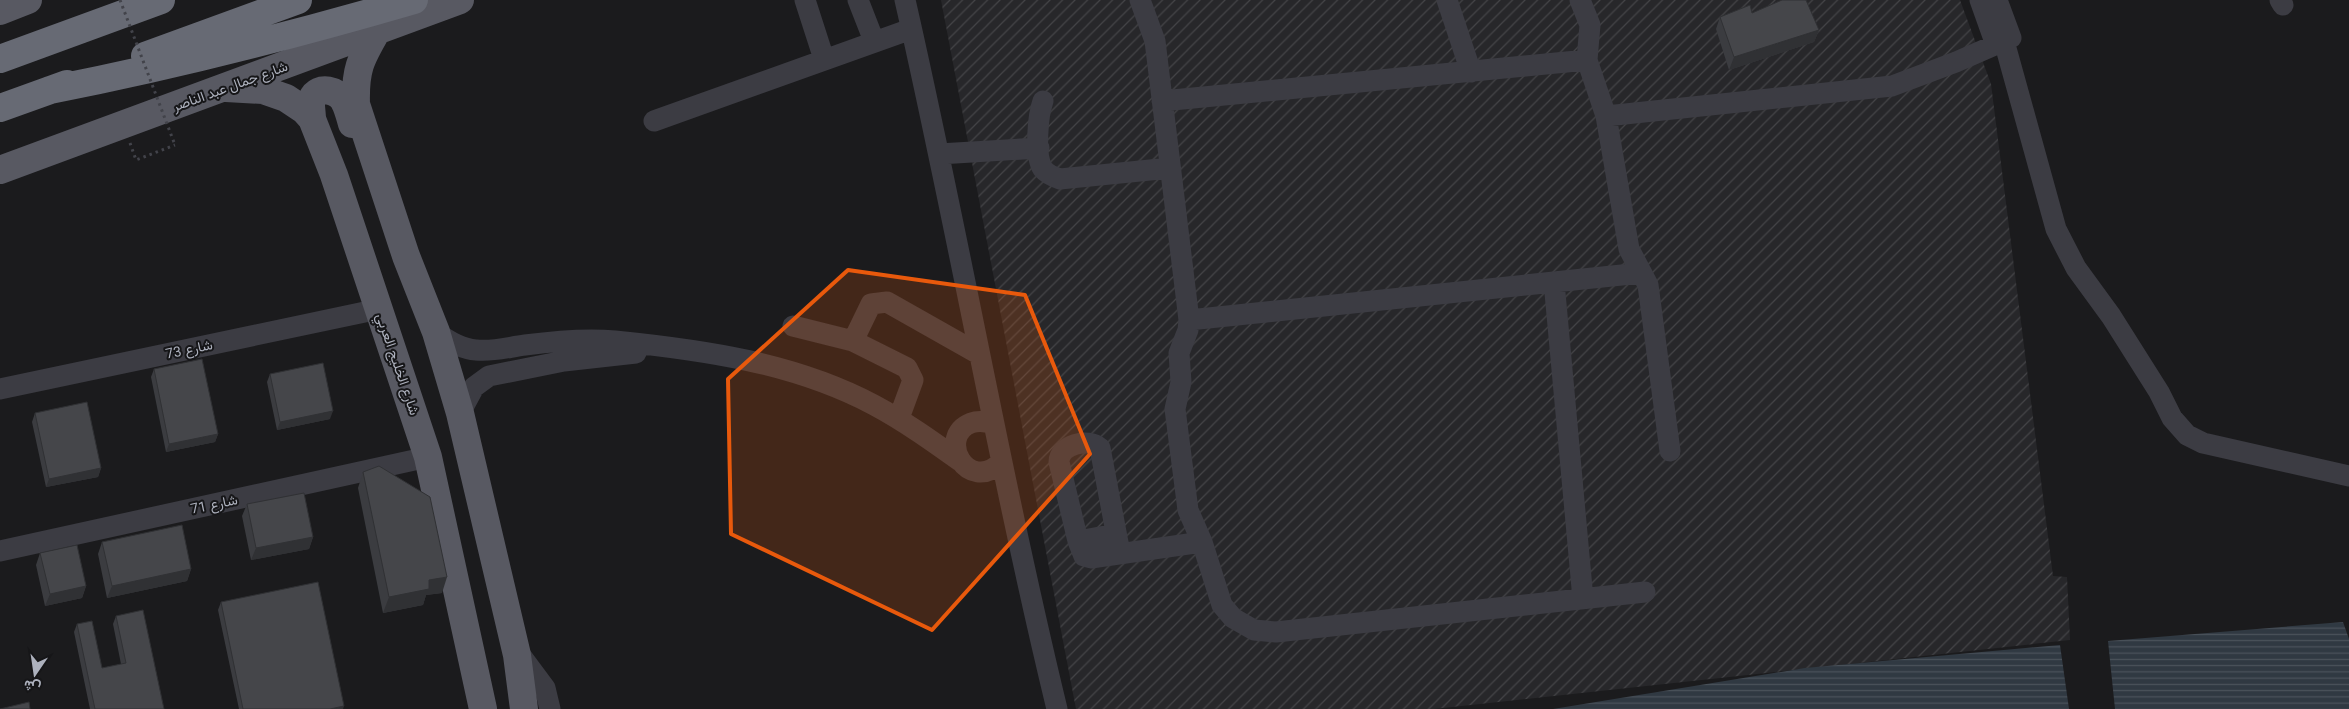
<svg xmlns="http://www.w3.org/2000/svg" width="2349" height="709" viewBox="0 0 2349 709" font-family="Roboto,Vazirmatn,sans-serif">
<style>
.industrial{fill:url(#industrial-furrows)}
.water{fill:url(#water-rules)}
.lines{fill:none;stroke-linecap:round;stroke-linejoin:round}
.path{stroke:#42434a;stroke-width:3;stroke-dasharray:2.5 4;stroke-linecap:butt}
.minor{stroke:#3c3c43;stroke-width:21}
.major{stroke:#585962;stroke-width:28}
.highway{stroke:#676a74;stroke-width:28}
.path-bridge{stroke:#42434a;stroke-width:3;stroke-dasharray:2.5 4;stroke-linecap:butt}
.wall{fill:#3b3c40}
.shaded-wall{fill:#303134}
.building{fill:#45464a;stroke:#303134}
.marked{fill:#e8590c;fill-opacity:0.2;stroke:#e8590c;stroke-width:4;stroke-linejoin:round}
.labels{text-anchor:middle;stroke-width:4;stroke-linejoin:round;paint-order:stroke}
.street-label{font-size:14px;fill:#adb1bd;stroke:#161618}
</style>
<defs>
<pattern id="industrial-furrows" width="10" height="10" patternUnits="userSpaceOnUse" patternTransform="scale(1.25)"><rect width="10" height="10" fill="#27272a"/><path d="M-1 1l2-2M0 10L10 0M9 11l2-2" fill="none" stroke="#444447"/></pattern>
<pattern id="water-rules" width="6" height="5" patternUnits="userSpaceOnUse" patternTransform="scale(1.25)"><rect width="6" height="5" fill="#303942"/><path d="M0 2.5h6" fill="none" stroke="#4b535b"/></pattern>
</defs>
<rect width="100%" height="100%" fill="#1b1b1d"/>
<path class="industrial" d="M941,0H1960L1991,84L2053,576L2067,577L2070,640L1434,709H1076Z"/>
<path class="water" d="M2343,622L2349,639V709H2115L2108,641Z
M2060,645L2069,709H1553L1805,668Z"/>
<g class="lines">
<path class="path" d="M130,143L136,160L175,145"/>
<path class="minor" d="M805,0L824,59
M858,0L874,41
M905,0C959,236 1000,474 1057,709
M1140,0L1155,41L1189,320L1188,330L1179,353L1181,382L1175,409L1188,510L1202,542L1222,605L1233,618L1254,630L1276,632L1645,592
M1447,0L1471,72
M1580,0L1590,25L1587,60L1606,116L1629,249L1648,285L1670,451
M1980,0L1996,45
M2280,0L2283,5
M2004,41L2056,229L2076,268L2111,316L2159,392L2172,418L2187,435L2203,443L2349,476
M1043,101C1038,115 1034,156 1043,169C1047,174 1054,177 1060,179L1170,168
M1162,101L1587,60
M1606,116L1892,86L1956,62L2011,38L1997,0
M654,121L911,29
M939,154L1039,148
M1554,282L1583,599
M1189,320L1641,273
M793,326L853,341L907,368L913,380L899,418
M436,332C448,341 461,349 476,350C493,352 509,347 525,345C555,341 585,338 615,341C704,350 795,363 874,405C904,421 932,441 960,461
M853,341L871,304L887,302L979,354
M0,389L379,309
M460,413L474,387L489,376L564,361L636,353
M993,424C985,421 979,420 971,423C936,437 967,495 1002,462
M1078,541L1116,534
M0,551L428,457
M1120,553L1100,448C1088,437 1059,445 1059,462L1078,541L1084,556L1091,558L1202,542
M516,649L545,688L550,709"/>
<path class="major" d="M0,11L28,0
M377,31C360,60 355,70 356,104L406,256L436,332L460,413L517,655L524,709
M226,88L263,90L286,98L304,110L312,119L334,175L428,457L483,709
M312,119C312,113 310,104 312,99C318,84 339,91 344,101C348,108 350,117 352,124
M0,170L460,0"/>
<path class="highway" d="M145,56L298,0
M0,59L161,0
M50,90C173,66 294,35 414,0
M0,108L67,84"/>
<path class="path-bridge" d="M120,0L175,145"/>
</g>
<path class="wall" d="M1752,13L1819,30L1814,42L1729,70L1716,29L1720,17Z
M154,369L218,434L215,442L166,452L151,377Z
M270,374L330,419L277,430L267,382Z
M35,413L101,468L98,477L46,487L32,422Z
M363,472L442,593L426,595L423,605L383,613L358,488Z
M247,504L313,537L309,549L251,560L242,516Z
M102,542L191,569L187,581L107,598L98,554Z
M40,553L86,586L82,598L45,606L36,565Z
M221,602L343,709H239L218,610Z
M116,616L164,709H90L74,632L77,624L102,668L121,664L113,624Z"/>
<path class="shaded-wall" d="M1819,30L1814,42L1729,70L1734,57Z
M333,411L330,419L277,430L280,422Z
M218,434L215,442L166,452L169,444Z
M101,468L98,477L46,487L49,479Z
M313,537L309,549L251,560L256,548Z
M191,569L187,581L107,598L112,586Z
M447,577L442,593L426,595L423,605L383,613L389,597L429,580Z
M86,586L82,598L45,606L50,594Z
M344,706L343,709H330Z"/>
<path class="building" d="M1782,0H1806L1819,30L1734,57L1720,17L1750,5L1752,13Z
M202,359L218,434L169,444L154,369Z
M323,363L333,411L280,422L270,374Z
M87,402L101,468L49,479L35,413Z
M379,466L430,497L447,577L429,580V589L389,597L363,472Z
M304,493L313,537L256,548L247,504Z
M182,525L191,569L112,586L102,542Z
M77,545L86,586L50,594L40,553Z
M318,582L344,706L330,709H243L221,602Z
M143,610L164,709H95L77,624L92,621L102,668L126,663L116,616Z
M29,702L30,709H0Z"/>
<path class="marked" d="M848,270L1025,295L1090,454L932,630L731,534L728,379Z"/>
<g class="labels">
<g class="street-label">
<text transform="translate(230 86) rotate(-20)" y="5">شارع جمال عبد الناصر</text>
<text transform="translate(189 349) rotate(-12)" y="5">شارع 73</text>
<text transform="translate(398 364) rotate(71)" y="5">شارع الخليج العربي</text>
<text transform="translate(214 504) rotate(-12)" y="5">شارع 71</text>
</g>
</g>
<g transform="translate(35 674) rotate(193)" stroke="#161618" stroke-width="4" paint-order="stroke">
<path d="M0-4L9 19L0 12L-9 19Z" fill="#adb1bd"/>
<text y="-8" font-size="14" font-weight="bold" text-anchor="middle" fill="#adb1bd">ش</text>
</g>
</svg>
